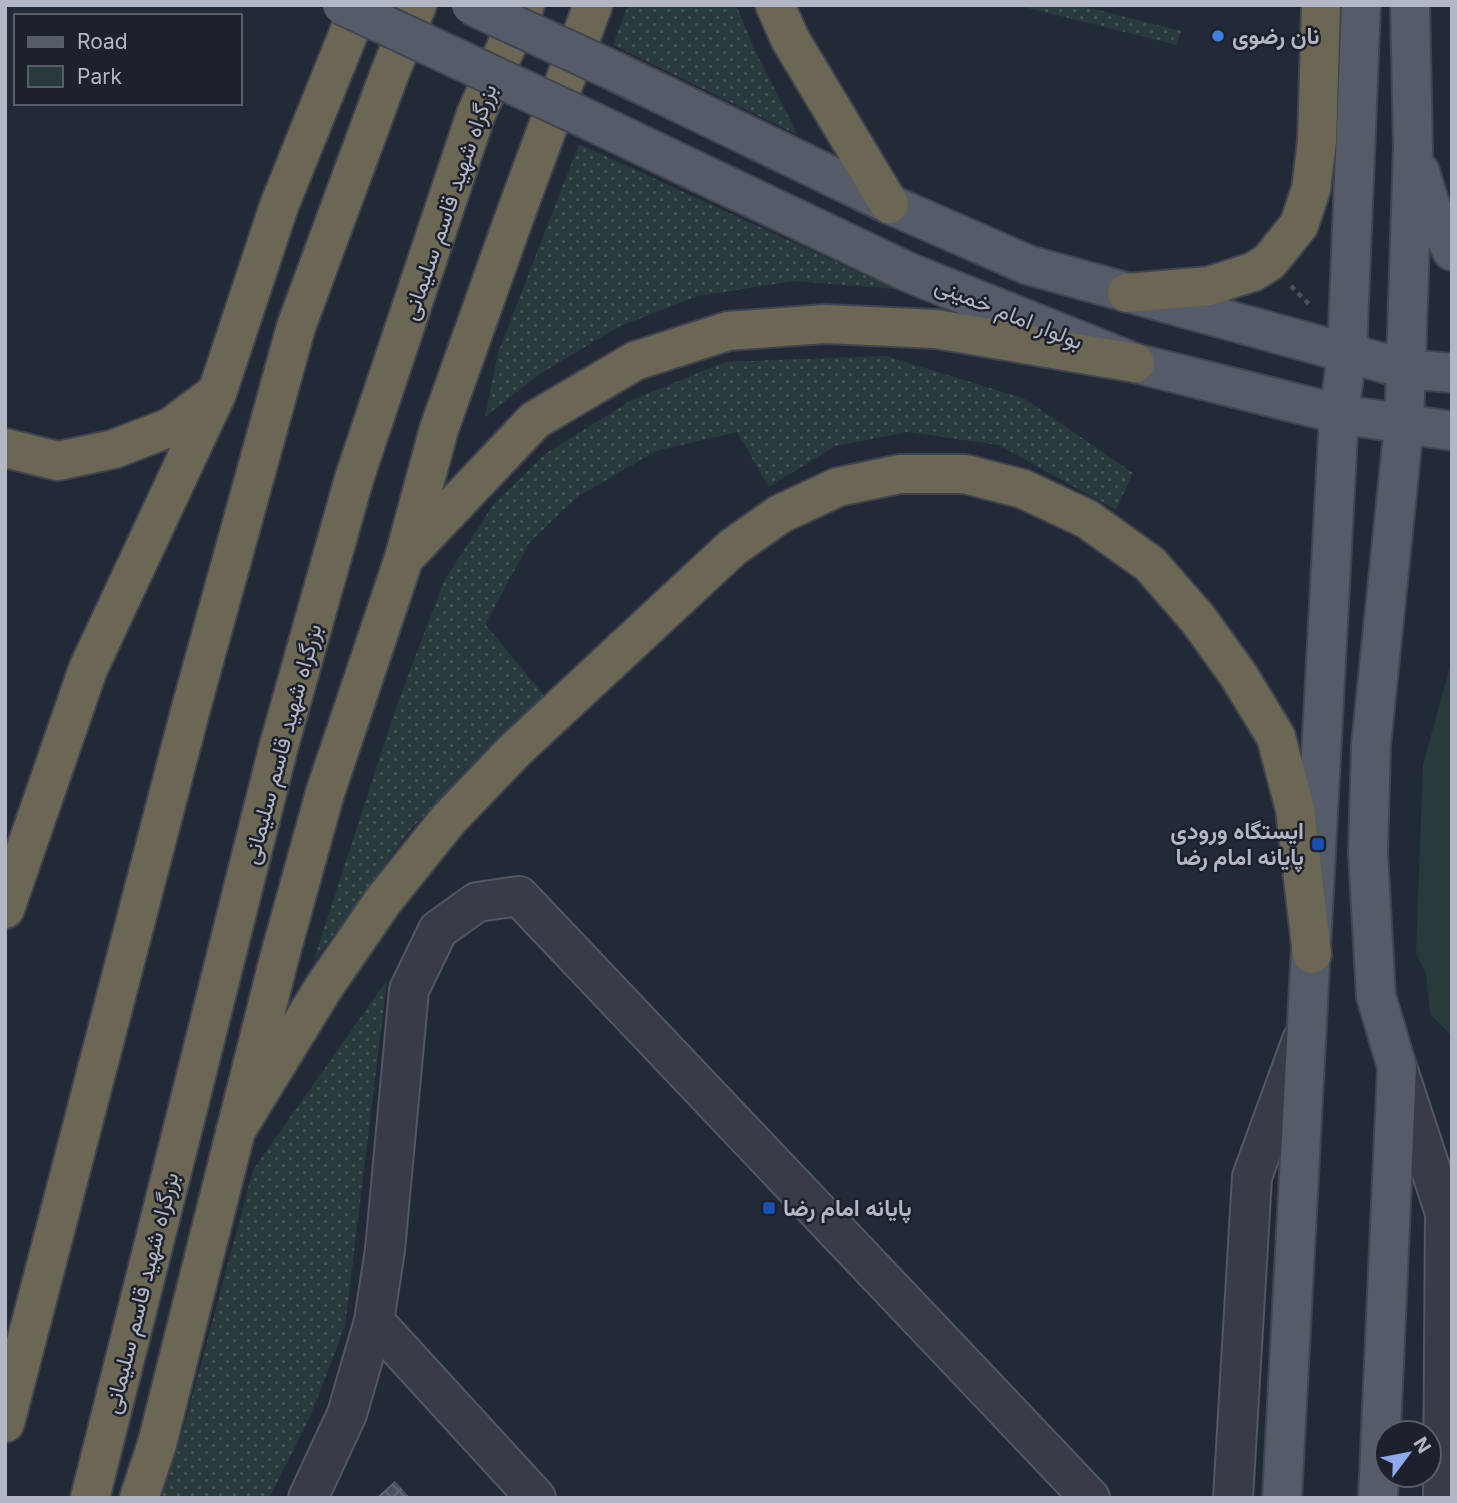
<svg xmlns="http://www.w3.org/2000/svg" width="1457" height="1503" viewBox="0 0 1457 1503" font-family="Inter,Vazirmatn,sans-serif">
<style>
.grass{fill:url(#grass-dots)}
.park{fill:#293a3c}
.building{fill:url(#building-cross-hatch)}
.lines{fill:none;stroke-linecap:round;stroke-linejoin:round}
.minor-casing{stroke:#525762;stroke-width:42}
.major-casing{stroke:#404550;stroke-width:42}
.highway-casing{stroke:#3f444f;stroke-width:42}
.path{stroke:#475559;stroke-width:4.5;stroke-dasharray:5 5;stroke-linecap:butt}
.minor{stroke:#373c47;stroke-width:38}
.major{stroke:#555b67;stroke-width:38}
.highway{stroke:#6c6655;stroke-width:38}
.major-bridge-casing{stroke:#404550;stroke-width:42;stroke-linecap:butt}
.major-bridge{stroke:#555b67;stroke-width:38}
.shop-dot{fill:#3f7fe0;stroke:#1c212c;stroke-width:2.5}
.transit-dot{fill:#1a4fb4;stroke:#1c212c;stroke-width:2.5}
.labels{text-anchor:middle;stroke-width:5;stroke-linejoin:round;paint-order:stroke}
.poi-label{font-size:23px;font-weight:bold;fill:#b2b7c3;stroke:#1c212c;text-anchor:start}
.street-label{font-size:23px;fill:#b2b7c3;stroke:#1c212c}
</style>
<defs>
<pattern id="grass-dots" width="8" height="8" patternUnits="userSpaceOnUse" patternTransform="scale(1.75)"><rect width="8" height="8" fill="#293a3c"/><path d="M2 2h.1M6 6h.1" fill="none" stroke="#465457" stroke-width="1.8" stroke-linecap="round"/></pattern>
<pattern id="building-cross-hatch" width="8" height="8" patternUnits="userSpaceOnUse" patternTransform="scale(1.75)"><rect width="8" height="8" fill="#4a505f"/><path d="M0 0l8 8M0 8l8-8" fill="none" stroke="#626774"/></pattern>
</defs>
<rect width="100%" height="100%" fill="#232a37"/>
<path class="grass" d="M628,5H736L755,51L798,135L613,45Z
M1016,5H1078L1181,31L1177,45Z
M579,144L895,289L794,281L698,296L620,326L538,375L485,417L498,353Z
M886,356L1025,399L1133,473L1116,510L999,445L908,432L835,446L769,487L737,432L656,451L577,497L530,542L485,624L544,695L411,829L313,963L394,713L444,581L493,505L545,454L632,400L725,362Z
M387,980L345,1326L310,1417L269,1498H160L186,1420L253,1170Z"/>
<path class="park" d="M1452,659V1036L1430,1014L1426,973L1416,954L1423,765Z"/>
<path class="building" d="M395,1481L410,1498H376Z"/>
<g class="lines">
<g class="minor-casing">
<path id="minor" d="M1398,1070L1445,1213L1443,1498
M374,1321L536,1498
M308,1498L347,1414L374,1321L385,1250L409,990L438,930L477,902L519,896L1090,1498
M1233,1498L1252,1177L1302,1040"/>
</g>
<g class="major-casing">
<path id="major" d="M614,71L889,204L1028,265L1405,369L1452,373
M591,121L910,273L1135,363L1339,414L1452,431
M1420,172L1431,208L1452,251
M1282,1498L1339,414L1347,353L1361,5
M1378,1498L1397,1067L1376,996L1368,853L1371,745L1404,425L1413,147L1410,5"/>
</g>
<g class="highway-casing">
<path id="highway" d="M775,5L790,39L889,204
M1127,293L1209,286L1253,272L1269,262L1299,225L1311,189L1317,141L1321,5
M5,448L58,461L114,449L171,427L212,396
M408,554L535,420L635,361L728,331L825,324L936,329L1135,363
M5,909L88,669L217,393L279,206L360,5
M235,1132L324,987L383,901L448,820L514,751L732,548L780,514L838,487L900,474H965L1023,489L1087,519L1150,564L1198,619L1239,676L1276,737L1295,809L1312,954
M5,1423L191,708L296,327L389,75L417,5
M90,1498L278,749L354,479L476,114L525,5
M139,1498L157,1444L279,959L325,793L404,558L439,429L517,210L593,5"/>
</g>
<path class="path" d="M1291,286L1312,307"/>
<use href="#minor" class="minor"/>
<use href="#major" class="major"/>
<use href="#highway" class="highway"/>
<g class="major-bridge-casing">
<path id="major-bridge" d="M342,5L591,121
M471,5L614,71"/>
</g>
<use href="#major-bridge" class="major-bridge"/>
</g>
<circle class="shop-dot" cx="1218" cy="36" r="7"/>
<g class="transit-dot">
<rect x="1311" y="837" width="14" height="14" rx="3.5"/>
<rect x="762" y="1201" width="14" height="14" rx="3.5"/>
</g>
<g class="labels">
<g class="poi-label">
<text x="1232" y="44">نان رضوی</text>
<text x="1304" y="839" text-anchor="end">ایستگاه ورودی<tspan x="1304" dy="26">پایانه امام رضا</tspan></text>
<text x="783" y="1216">پایانه امام رضا</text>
</g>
<g class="street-label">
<text transform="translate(449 202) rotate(-71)" y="8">بزرگراه شهید قاسم سلیمانی</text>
<text transform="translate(1009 313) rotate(22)" y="8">بولوار امام خمینی</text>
<text transform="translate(282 744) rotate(-75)" y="8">بزرگراه شهید قاسم سلیمانی</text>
<text transform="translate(141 1293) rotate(-76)" y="8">بزرگراه شهید قاسم سلیمانی</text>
</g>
</g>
<rect width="1457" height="1503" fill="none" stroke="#b2b7c3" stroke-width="14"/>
<rect x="14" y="14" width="228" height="91" fill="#1c212c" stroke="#585d68" stroke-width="2"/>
<rect x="28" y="37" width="35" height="10" fill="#555b67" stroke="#585d68" stroke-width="2"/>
<text x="77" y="49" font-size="21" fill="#b2b7c3">Road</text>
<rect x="28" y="66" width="35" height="21" fill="#293a3c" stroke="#585d68" stroke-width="2"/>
<text x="77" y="84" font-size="21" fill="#b2b7c3">Park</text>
<g transform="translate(1408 1454) rotate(58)"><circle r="33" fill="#1c212c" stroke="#585d68" stroke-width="2"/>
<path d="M0-5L12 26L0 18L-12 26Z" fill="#8ea9ec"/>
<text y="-10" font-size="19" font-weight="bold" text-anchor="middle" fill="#b2b7c3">N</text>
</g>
</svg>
